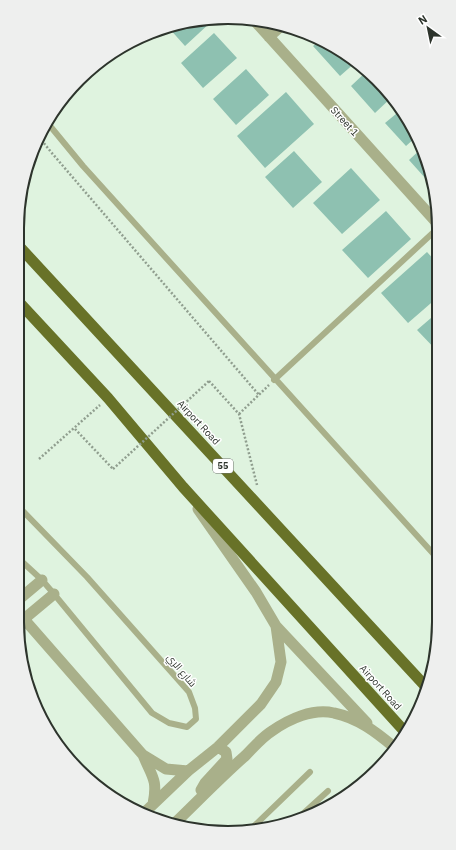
<svg xmlns="http://www.w3.org/2000/svg" width="456" height="850" viewBox="0 0 456 850" font-family="'IBM Plex Sans',Cairo,sans-serif">
<style>
.building{fill:#8ec1b1}
.lines{fill:none;stroke-linecap:round;stroke-linejoin:round}
.path{stroke:#909e8f;stroke-width:2.5;stroke-dasharray:2 2;stroke-linecap:butt}
.service{stroke:#a9b08a;stroke-width:6}
.minor{stroke:#a9b08a;stroke-width:11}
.trunk{stroke:#687228;stroke-width:11}
.path-bridge{stroke:#909e8f;stroke-width:2.5;stroke-dasharray:2 2;stroke-linecap:butt}
.labels{text-anchor:middle;stroke-width:3;stroke-linejoin:round;paint-order:stroke}
.shield{fill:#fff;stroke:#6c716b;stroke-width:1}
.shield-label{font-size:9px;font-weight:bold;fill:#2d342c}
.street-label{font-size:10px;fill:#2d342c;stroke:#fff}
.rim{fill:none;stroke:#2d342c;stroke-width:2}
</style>
<rect width="100%" height="100%" fill="#dff3df"/>
<path class="building" d="M211,22L185,46L168,27L173,24Z
M214,33L237,58L203,88L181,63Z
M320,41L333,45L356,62L340,76L313,46Z
M246,69L269,95L236,125L213,99Z
M367,71L377,79L392,97L375,113L351,86Z
M286,92L314,124L265,168L237,136Z
M402,109L416,137L406,146L385,123Z
M422,148L428,160L434,188L409,160Z
M294,151L322,182L293,208L265,177Z
M351,168L380,200L342,234L313,203Z
M386,211L411,239L368,278L342,250Z
M427,252L437,263L438,297L408,323L381,293Z
M438,312V352L417,330Z"/>
<g class="lines">
<path class="path" d="M39,137L51,152L259,395
M209,381L239,414L257,485
M239,414L269,385
M75,429L113,469
M39,459L100,405"/>
<path class="service" d="M46,121L83,166L438,559
M274,380L437,229
M17,557L42,580L54,594L152,713L169,723L187,727L196,719L195,708L189,692L87,577L17,505
M296,820L328,791
M249,831L310,772"/>
<path class="minor" d="M253,19L437,223
M269,37L280,27
M17,601L42,580
M17,611L143,755C152,777 158,779 153,804
M24,619L54,594
M276,626L367,723
M143,755L166,769L188,771
M201,790L205,783L227,759L226,752L218,747
M144,813L188,771L218,747L261,704L276,682L281,662L276,626L256,592L198,509
M173,825C197,802 220,778 245,756C253,748 262,737 272,731C289,719 313,708 334,713C358,718 376,732 394,747"/>
<path class="trunk" d="M17,244L427,688
M17,300L108,398L183,487L406,733"/>
<path class="path-bridge" d="M113,469L209,381"/>
</g>
<g class="labels">
<rect class="shield" x="213" y="459" width="20" height="14" rx="3"/>
<g class="shield-label">
<text x="223" y="469">55</text>
</g>
<g class="street-label">
<text transform="translate(345 121) rotate(48)" y="4">Street 1</text>
<text transform="translate(199 422) rotate(47)" y="4">Airport Road</text>
<text transform="translate(182 670) rotate(50)" y="4">شارع الري</text>
<text transform="translate(381 687) rotate(48)" y="4">Airport Road</text>
</g>
</g>
<path d="M0 0H456V850H0ZM228 24H228A204 204 0 0 1 432 228V622A204 204 0 0 1 228 826H228A204 204 0 0 1 24 622V228A204 204 0 0 1 228 24Z" fill="#eeefee" fill-rule="evenodd"/>
<path class="rim" d="M228 24H228A204 204 0 0 1 432 228V622A204 204 0 0 1 228 826H228A204 204 0 0 1 24 622V228A204 204 0 0 1 228 24Z"/>
<g transform="translate(428 28) rotate(327)" stroke="#ffffff" stroke-width="3" paint-order="stroke">
<path d="M0-3L7 15L0 10L-7 15Z" fill="#2d342c"/>
<text y="-6" font-size="11" font-weight="bold" text-anchor="middle" fill="#2d342c">N</text>
</g>
</svg>
